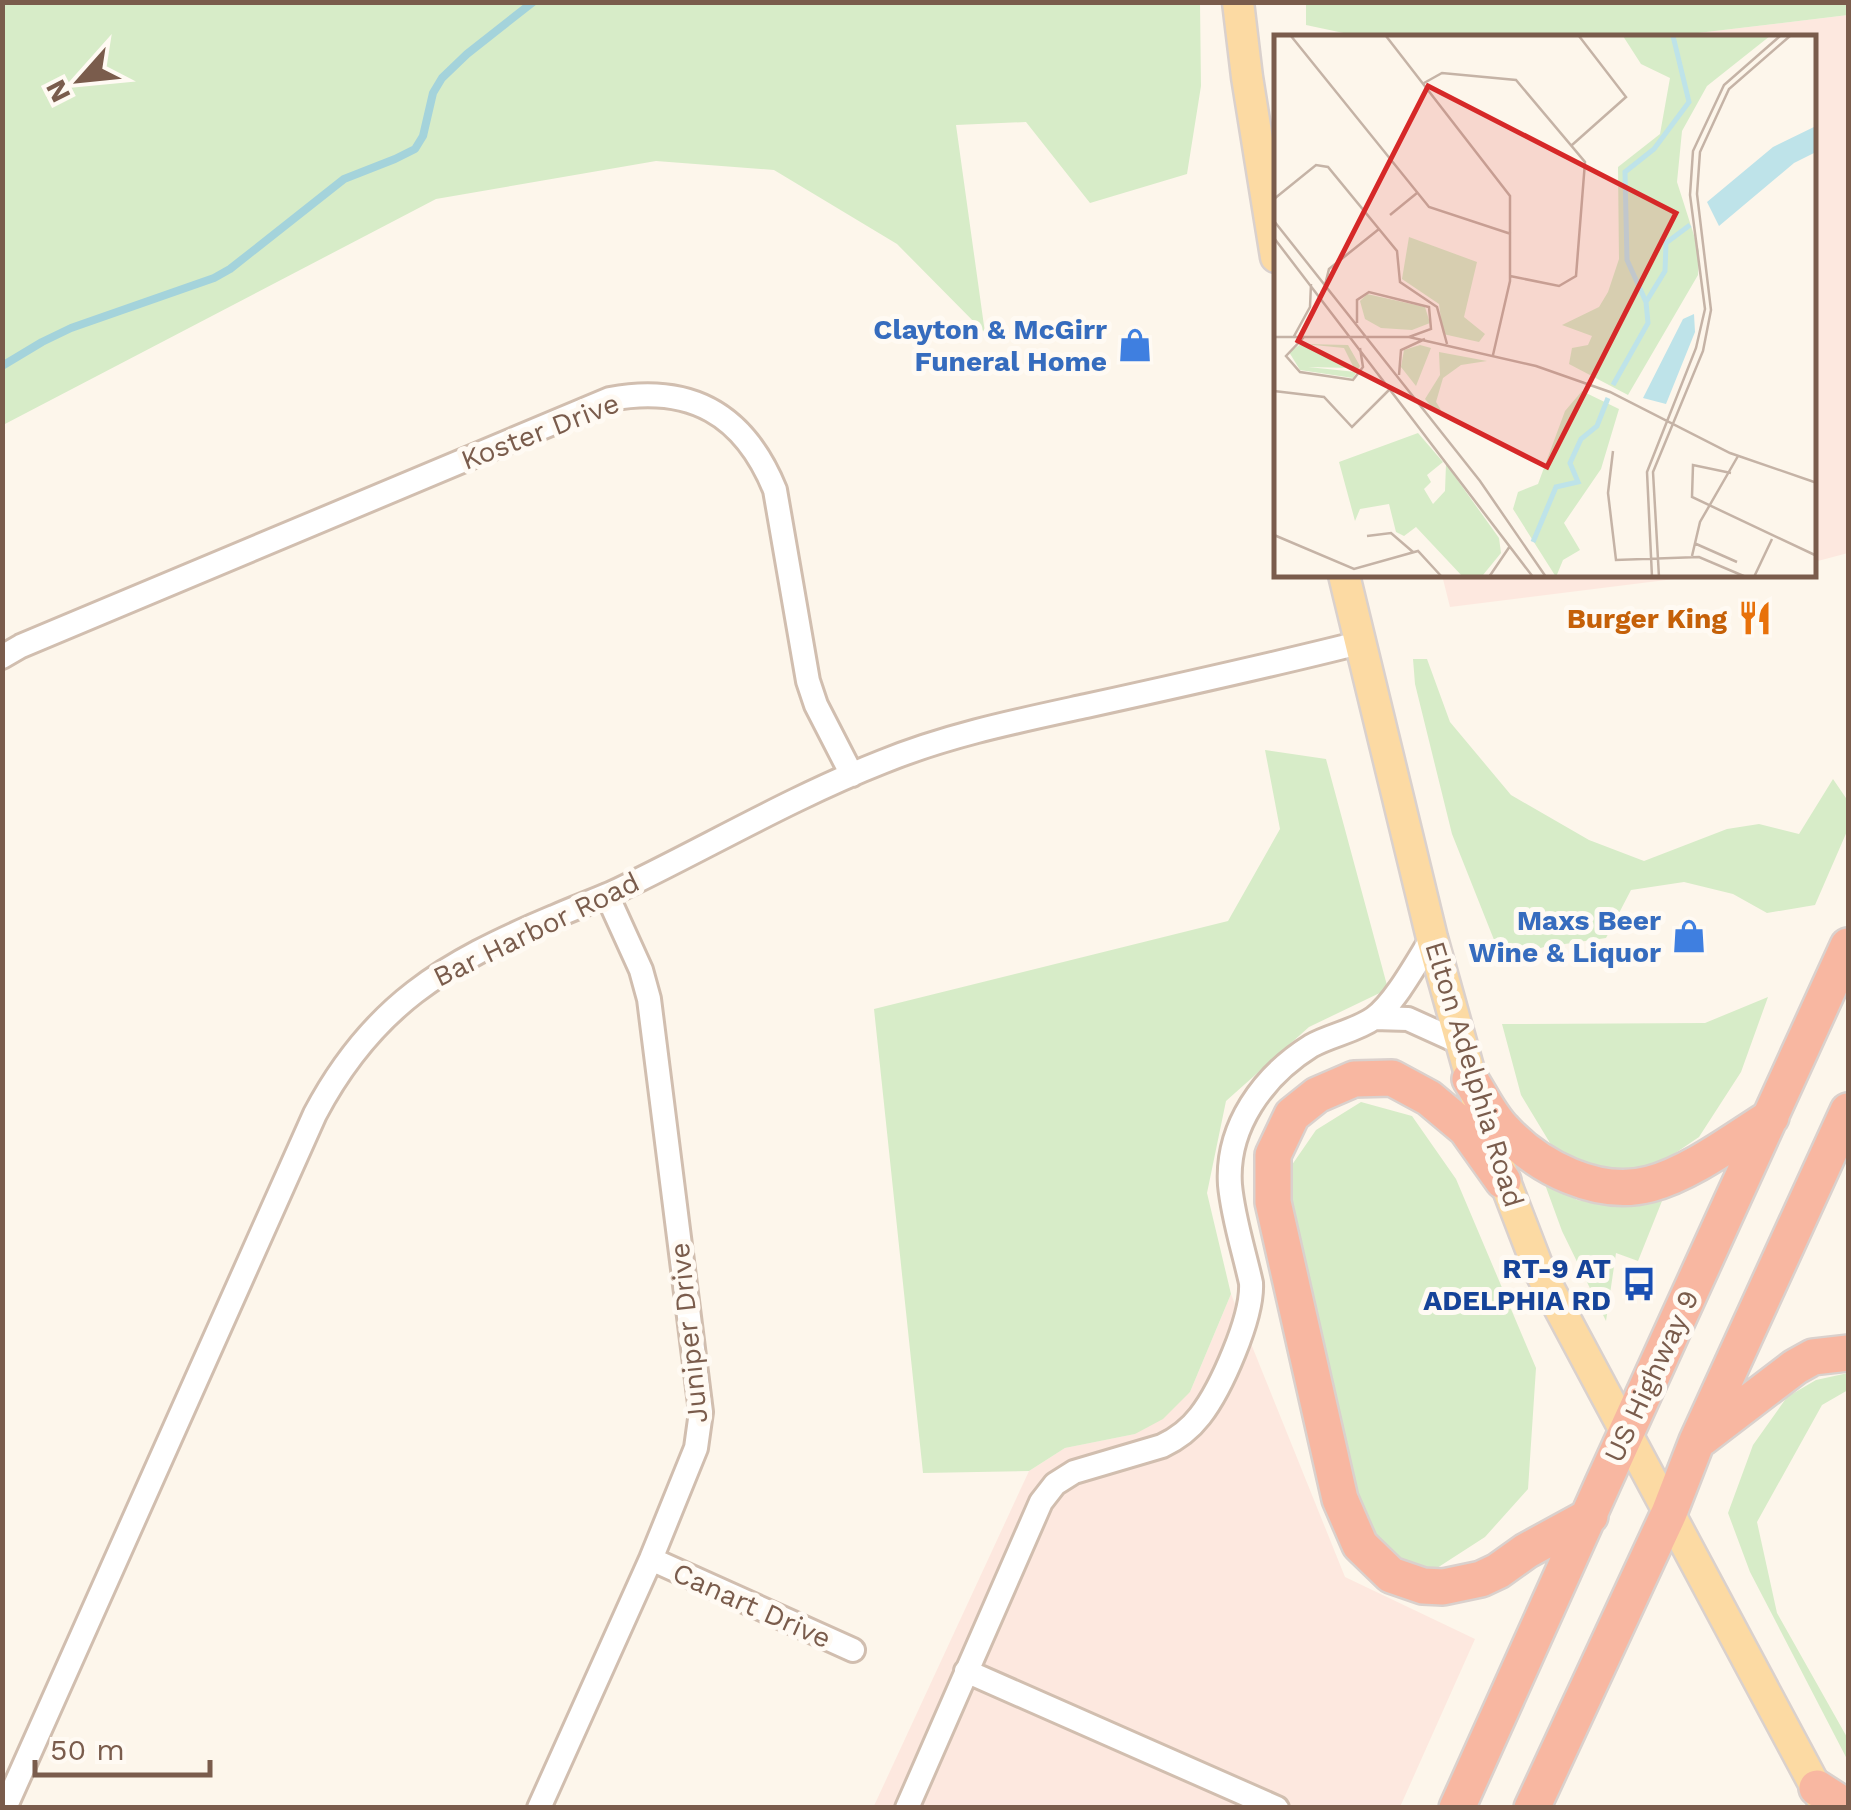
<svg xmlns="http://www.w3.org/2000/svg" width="1851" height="1810" viewBox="0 0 1851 1810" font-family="'Work Sans',sans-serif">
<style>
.commercial{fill:#fde8df}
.green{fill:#d7ecc8}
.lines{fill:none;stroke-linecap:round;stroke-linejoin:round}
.stream{stroke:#a4d3db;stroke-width:8}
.minor-casing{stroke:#d1beaf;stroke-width:28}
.major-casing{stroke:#dad1cd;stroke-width:35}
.highway-casing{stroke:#dad1cd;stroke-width:40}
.minor{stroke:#fff;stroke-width:22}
.major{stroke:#fcdaa3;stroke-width:30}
.highway{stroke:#f8b7a1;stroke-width:35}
.labels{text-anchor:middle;stroke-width:10;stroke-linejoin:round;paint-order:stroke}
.shop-label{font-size:28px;font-weight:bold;fill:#366cbe;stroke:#fffaf3;text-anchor:end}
.street-label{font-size:28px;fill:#7a5c4c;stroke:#fffaf3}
.food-label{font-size:28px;font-weight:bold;fill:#c56008;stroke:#fffaf3;text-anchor:end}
.transit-label{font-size:28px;font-weight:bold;fill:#164399;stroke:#fffaf3;text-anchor:end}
.inset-river{fill:none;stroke:#bee3e9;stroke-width:5}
.inset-road{fill:none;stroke:#c5b3a6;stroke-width:2.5}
.view{fill:#d62828;fill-opacity:0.15;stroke:#d62828;stroke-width:5}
.inset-edge{fill:none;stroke:#7a5c4c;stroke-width:5}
</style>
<rect width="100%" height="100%" fill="#fdf6eb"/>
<path class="commercial" d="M1848,15V553L1814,562V38H1656Z
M1442,575H1706L1450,607Z
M1231,1294L1345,1577L1475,1639L1400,1807L873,1808L1029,1471L1065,1448L1135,1434L1190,1392Z"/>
<path class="green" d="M3,2L1200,3L1201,86L1187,174L1090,203L1026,122L956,125L985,333L897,244L774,170L656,161L436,199L3,425Z
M1848,2V15L1656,38H1367L1306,25V2Z
M1413,659H1427L1450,722L1511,795L1589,840L1644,861L1727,829L1759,824L1799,834L1833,779L1848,801V829L1815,905L1767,913L1733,894L1684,882L1631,890L1606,938L1544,947L1502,960L1452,834L1415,684Z
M1265,750L1326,759L1388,989L1309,1027L1226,1101L1207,1193L1231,1294L1190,1392L1163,1419L1135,1434L1065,1448L1029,1471L923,1473L874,1009L1228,921L1280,829Z
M1768,997L1741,1072L1699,1137L1646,1173L1594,1172L1553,1148L1521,1095L1502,1024L1705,1023Z
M1361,1102L1412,1116L1456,1179L1536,1368L1528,1489L1485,1537L1437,1568L1407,1565L1381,1552L1363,1518L1285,1175L1316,1130Z
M1543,1179L1577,1200L1623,1207L1662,1201L1638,1261L1616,1253L1606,1321L1562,1231Z
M1848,1373V1390L1822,1405L1757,1522L1777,1613L1848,1739V1761L1750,1572L1728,1513L1753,1445L1787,1397L1816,1380Z"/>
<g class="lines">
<path class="stream" d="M2,366L42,342L71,328L214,278L230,269L344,179L395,159L415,149L423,136L433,93L442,78L467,54L533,2"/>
<g class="minor-casing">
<path id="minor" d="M2,657L21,646L610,399C691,384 744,414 775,490L808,681L816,705L852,775
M1374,1018L1408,1019L1461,1043
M651,1559L853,1650
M966,1671L1277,1808
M5,1808L315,1114C372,1006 444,963 554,917C572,909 591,902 610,894C701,851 788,799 882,762C948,735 1017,721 1086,706C1177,686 1268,666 1359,643
M539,1808L651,1559L696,1448L701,1412L649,999L641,970L607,895
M907,1808L1041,1502L1055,1484L1074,1472L1162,1446C1177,1439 1190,1429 1200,1416C1221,1389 1253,1317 1251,1283C1244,1251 1233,1218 1230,1185C1226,1127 1263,1076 1311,1046C1330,1035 1356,1031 1374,1018C1395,1003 1418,960 1432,938"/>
</g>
<g class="major-casing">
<path id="major" d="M1238,2L1247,77L1276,257
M1344,575L1432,938L1478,1103
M1497,1161L1539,1270L1827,1808"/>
</g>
<g class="highway-casing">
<path id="highway" d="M1470,1079C1481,1096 1490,1116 1504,1130C1538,1167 1598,1198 1650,1184C1691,1173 1734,1140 1771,1117
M1503,1181L1466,1129L1429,1098L1392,1078L1354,1079L1317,1095L1292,1115L1273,1155V1202L1340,1499L1360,1545L1391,1575L1423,1586L1443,1587L1481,1579L1498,1571L1526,1551L1590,1516
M1702,1438L1795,1367L1813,1357L1848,1353
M1817,1788L1848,1808
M1457,1808C1586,1520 1716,1233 1848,946
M1532,1808L1669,1513L1697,1441L1848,1111"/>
</g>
<use href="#minor" class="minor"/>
<use href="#major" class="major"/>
<use href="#highway" class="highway"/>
</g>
<defs>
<g id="shop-bare" transform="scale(2.7)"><path d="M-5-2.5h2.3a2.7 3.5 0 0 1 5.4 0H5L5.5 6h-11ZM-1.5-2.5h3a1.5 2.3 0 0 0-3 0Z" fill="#3f7fe0" stroke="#fffaf3" stroke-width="2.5" paint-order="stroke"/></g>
<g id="restaurant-bare" transform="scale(2.7)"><path d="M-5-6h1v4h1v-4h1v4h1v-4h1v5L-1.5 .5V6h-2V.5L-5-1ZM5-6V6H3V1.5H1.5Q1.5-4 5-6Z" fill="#e8710a" stroke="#fffaf3" stroke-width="2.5" paint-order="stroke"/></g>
<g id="bus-bare" transform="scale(2.7)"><path d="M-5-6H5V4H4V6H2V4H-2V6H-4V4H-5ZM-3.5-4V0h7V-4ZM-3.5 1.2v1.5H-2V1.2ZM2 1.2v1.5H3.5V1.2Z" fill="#1a4fb4" stroke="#fffaf3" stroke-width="2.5" paint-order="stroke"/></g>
</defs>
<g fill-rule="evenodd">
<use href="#shop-bare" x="1135" y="345"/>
<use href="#restaurant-bare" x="1755" y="618"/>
<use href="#shop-bare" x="1689" y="936"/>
<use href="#bus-bare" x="1639" y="1284"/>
</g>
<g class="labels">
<g class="shop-label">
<text x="1107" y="339">Clayton &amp; McGirr<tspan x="1107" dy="32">Funeral Home</tspan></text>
<text x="1661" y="930">Maxs Beer<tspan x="1661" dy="32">Wine &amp; Liquor</tspan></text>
</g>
<g class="street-label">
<text transform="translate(540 431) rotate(-21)" y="10">Koster Drive</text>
<text transform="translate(536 929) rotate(-26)" y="10">Bar Harbor Road</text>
<text transform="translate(1475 1074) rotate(73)" y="10">Elton Adelphia Road</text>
<text transform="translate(688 1333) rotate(-96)" y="10">Juniper Drive</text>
<text transform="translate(1651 1376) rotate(-65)" y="10">US Highway 9</text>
<text transform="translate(752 1605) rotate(24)" y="10">Canart Drive</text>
</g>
<g class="food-label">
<text x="1727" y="628">Burger King</text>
</g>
<g class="transit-label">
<text x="1611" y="1278">RT-9 AT<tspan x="1611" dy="32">ADELPHIA RD</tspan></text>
</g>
</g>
<g transform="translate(1274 35)">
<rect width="542" height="542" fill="#fdf6eb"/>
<path d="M349,1H496L433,51L408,96L403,147L425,216L424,240L354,360L295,329L298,313L314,310L318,301L288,290L325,272L334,257L345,224L344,132L386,99L396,43L367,29ZM135,202L203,227L190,282L211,299L205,307L169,299L165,269L128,244ZM93,259L151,272L156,288L138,295L107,293L91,284L86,266ZM27,309L77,333L34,332L82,337L70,313L30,309L74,310L86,331L79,343L26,335L15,317ZM146,310L157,313L142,351L127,332L130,315ZM165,317L213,326L187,330L169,343L162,367L167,375L161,376L151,364L166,340ZM308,356L345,374L327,434L290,488L306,515L289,525L282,542L239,474L244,457L264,449L291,376ZM144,398L169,427L153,440L157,447L150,454L159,469L171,456L172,429L225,503L227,518L209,540L189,542L142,492L130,501L122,497L115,469L86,474L81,486L65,427Z" fill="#d7ecc8"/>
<path d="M542,91V117L520,128L445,191L433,167L499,112ZM420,279L421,297L392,369L369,363L409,284Z" fill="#bee3e9"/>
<path class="inset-river" d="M372,267L391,236L392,208L416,190M339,350L374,288L372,267L353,225L351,137L380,114L415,67L399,1M259,507L282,452L304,447L296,428L307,404L323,391L334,363"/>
<path class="inset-road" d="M17,1L155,172L237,199M112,1L236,161V246L219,320M150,48L168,38L242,45L311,127L302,241L285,251L236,241M298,110L352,62L305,1M0,164L42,130L54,132L123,216L126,247L163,272L173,309M116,180L143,158M0,186L206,446L272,542M0,203L259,542M51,250L55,234L105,194M83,288V265L95,257L155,272L157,294L135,302M0,302H135L262,331L336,357L456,418L543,448M30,302L12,321L26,337L79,345L89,332L86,313M19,303L36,272L37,249M125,340L127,315L151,304M0,356L50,362L78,392L116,354M339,416L334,458L342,525L425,522L472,542M457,438L419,430L418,462L543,521M0,500L80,534L144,516L168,542M93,501L117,498L139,517M420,508L463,527M418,521L426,487L464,421M215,542L236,511M378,542L373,437L422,313L431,274L416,160L419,116L450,50L506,1M385,542L379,437L429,316L437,275L423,159L426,117L455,54L516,1M480,542L498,504"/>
<path class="view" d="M154,51L402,178L273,432L24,306Z"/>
<rect width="542" height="542" class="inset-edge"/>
</g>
<rect width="1851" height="1810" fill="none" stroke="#7a5c4c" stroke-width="10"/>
<g transform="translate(80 80) rotate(243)" stroke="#fffaf3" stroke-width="8" paint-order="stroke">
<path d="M0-8L18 38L0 25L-18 38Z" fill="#7a5c4c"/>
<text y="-15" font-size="28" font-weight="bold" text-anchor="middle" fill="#7a5c4c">N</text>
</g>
<path d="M35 1760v15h175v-15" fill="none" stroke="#7a5c4c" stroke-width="5"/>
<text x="50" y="1760" font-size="30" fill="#7a5c4c" stroke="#fffaf3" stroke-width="8" paint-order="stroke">50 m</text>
</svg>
